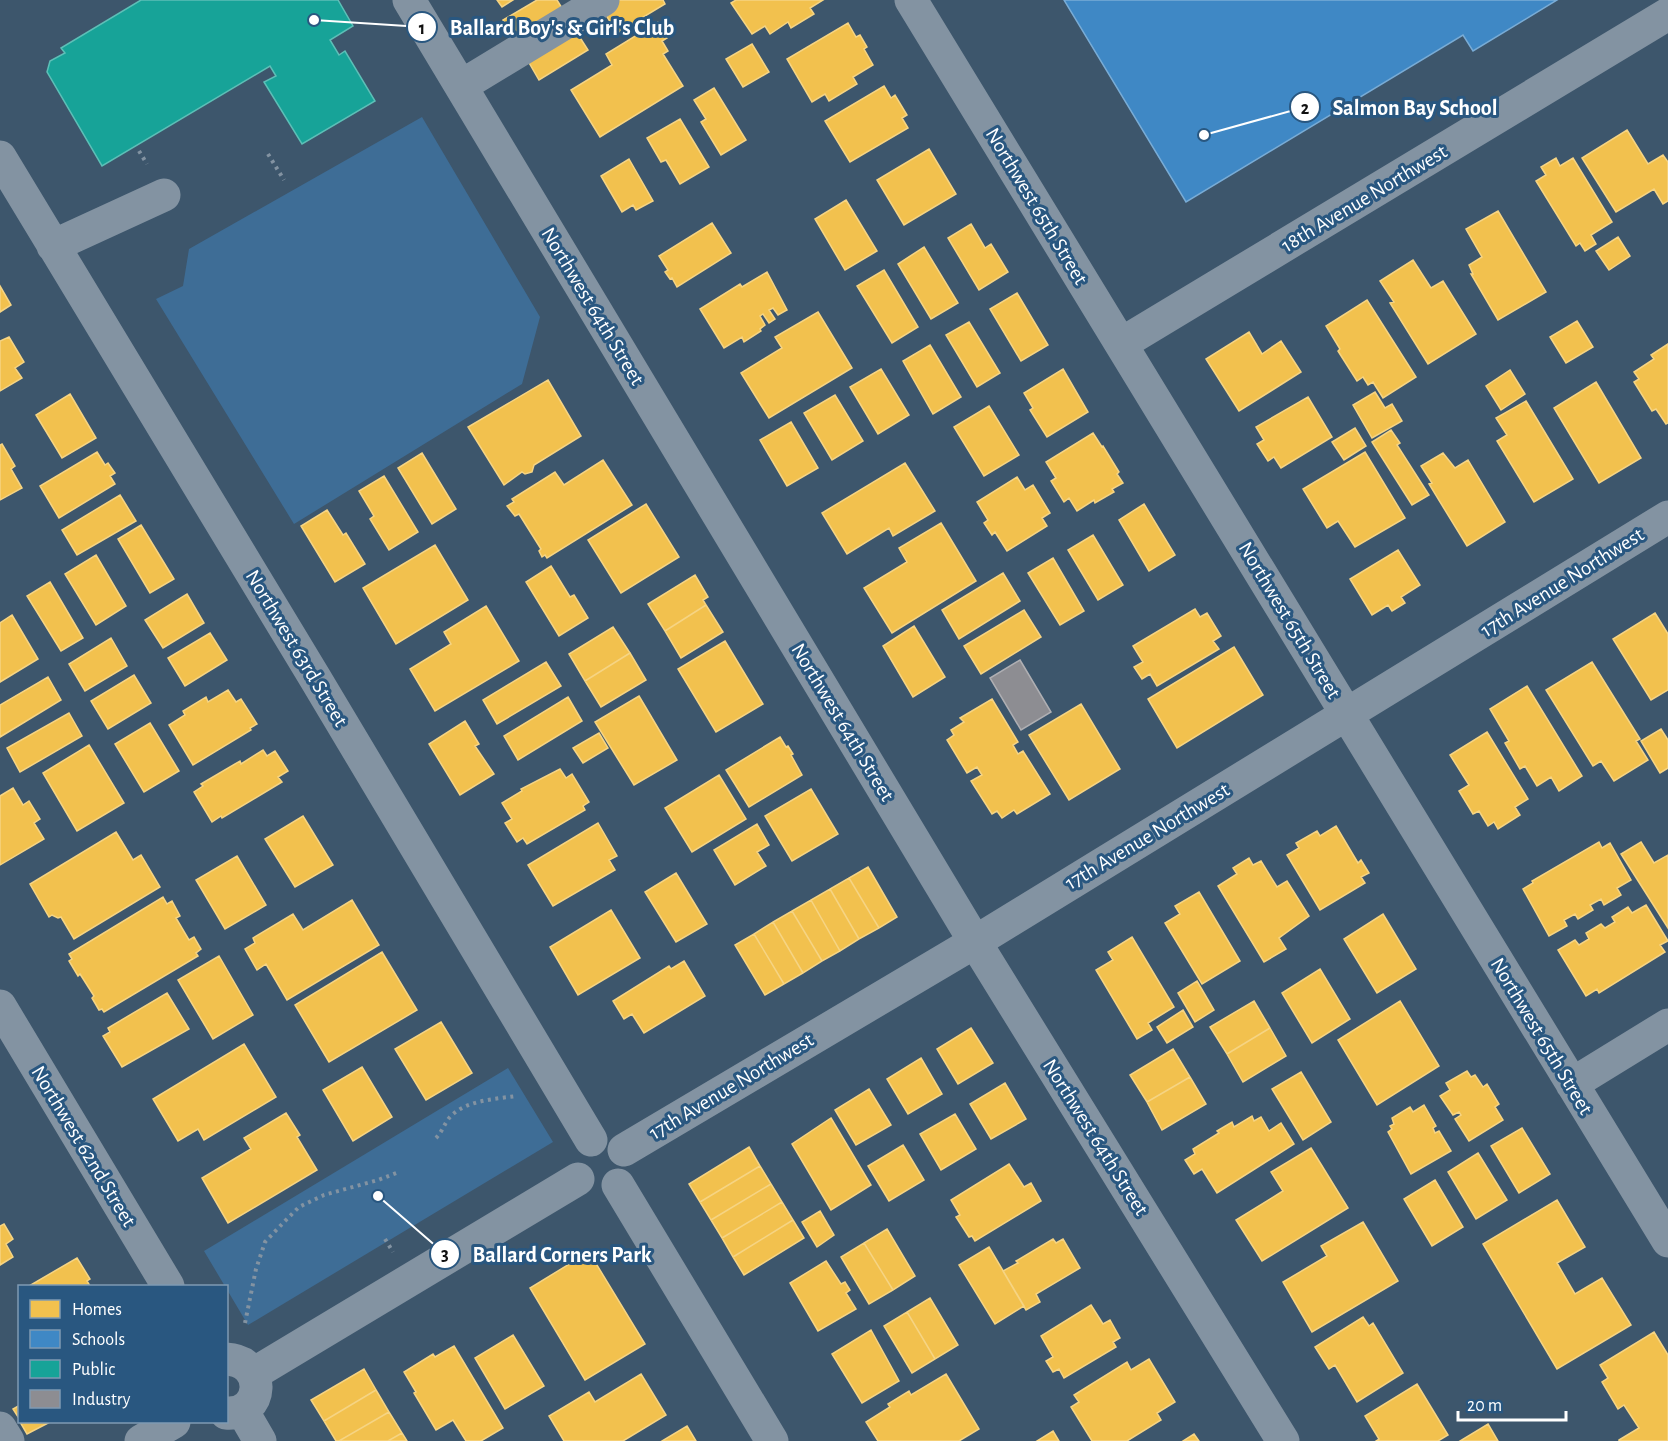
<svg xmlns="http://www.w3.org/2000/svg" width="1668" height="1441" viewBox="0 0 1668 1441" font-family="'Alegreya Sans',sans-serif">
<style>
.green{fill:#3e6d96}
.homes{fill:#f2c14e;stroke:#f6d483;stroke-width:1.5}
.schools{fill:#3f88c5;stroke:#79acd6;stroke-width:1.5}
.public{fill:#17a398;stroke:#5dbfb7;stroke-width:1.5}
.industry{fill:#8d8d92;stroke:#afafb3;stroke-width:1.5}
.lines{fill:none;stroke-linecap:round;stroke-linejoin:round}
.path{stroke:#8393a2;stroke-width:4;stroke-dasharray:3 4.5;stroke-linecap:butt}
.minor{stroke:#8393a2;stroke-width:33}
.labels{text-anchor:middle;stroke-width:6;stroke-linejoin:round;paint-order:stroke}
.street-label{font-size:21px;fill:#fff;stroke:#295780}
.leader{fill:none;stroke:#fff;stroke-width:2}
.callout-dot{fill:#fff;stroke:#295780;stroke-width:2}
.mark-label{font-size:18px;text-anchor:middle;font-weight:bold;fill:#111}
.callout-label{font-size:22px;text-anchor:middle;font-weight:bold;fill:#fff;stroke:#295780;stroke-width:6;stroke-linejoin:round;paint-order:stroke}
</style>
<rect width="100%" height="100%" fill="#3d566c"/>
<path class="green" d="M422,117L540,317L522,384L294,524L156,299L183,286L189,249Z
M508,1068L553,1142L248,1325L204,1251Z"/>
<path class="homes" d="M497,0H513L502,7Z
M537,0H557L567,16L519,46L503,20Z
M613,0H663L665,4L617,33L601,7Z
M736,0H823L810,8L814,14L791,28L788,22L770,34L765,26L752,34L731,3Z
M658,22L667,38L662,41L668,51L663,54L683,86L600,137L571,90L612,65L606,54Z
M848,23L856,37L860,35L867,47L864,49L873,65L853,77L857,84L829,101L825,94L812,102L787,59Z
M572,25L588,50L539,80L524,54Z
M752,44L769,72L743,87L726,59Z
M884,86L891,98L895,95L907,115L902,118L908,128L850,162L825,121Z
M714,88L746,140L721,155L701,122L706,119L694,100Z
M680,119L709,167L680,184L666,160L661,162L647,138Z
M1627,130L1648,164L1663,155L1668,162V201L1663,204L1654,189L1616,212L1582,158Z
M929,149L956,194L904,225L877,180Z
M1556,158L1560,166L1573,158L1612,222L1591,235L1596,244L1585,251L1580,243L1576,246L1536,181L1546,175L1541,167Z
M629,159L653,201L636,210L633,205L622,212L601,176Z
M846,200L877,251L845,270L815,219Z
M1498,211L1546,292L1498,320L1471,274H1473L1469,265L1482,257L1466,229Z
M712,223L731,253L677,287L672,278L670,279L665,272L668,270L659,256Z
M971,224L985,248L991,244L1008,272L979,290L948,238Z
M1618,237L1630,256L1609,270L1596,251Z
M924,247L958,303L931,319L898,264Z
M1413,260L1431,288L1443,281L1476,334L1428,364L1390,303L1394,302L1380,281Z
M884,270L918,327L892,343L857,286Z
M767,272L787,310L778,315L773,308L769,310L775,319L769,323L763,314L760,316L765,325L760,329L761,331L744,342L742,337L724,348L700,309L740,284L742,287Z
M0,286L11,305L0,312Z
M1017,293L1048,345L1021,361L990,309Z
M1367,300L1416,377L1383,398L1373,382L1368,385L1363,377L1357,381L1338,351L1340,349L1326,326Z
M818,312L852,368L769,418L741,373L782,348L775,337Z
M1577,321L1593,347L1566,363L1550,337Z
M969,322L1000,373L977,387L946,335Z
M1249,332L1262,354L1281,341L1301,372L1239,411L1206,359Z
M9,337L24,362L15,368L22,378L0,391V341Z
M1668,344V423L1666,424L1656,409L1652,411L1634,382L1639,379L1634,372L1654,359L1651,355Z
M930,345L961,397L933,414L903,361Z
M881,369L909,415L878,434L850,387Z
M1063,369L1088,412L1047,437L1030,410L1033,408L1024,393Z
M1510,370L1525,394L1501,410L1486,386Z
M548,380L581,436L534,465L532,472L525,474L522,472L504,485L468,427Z
M1596,382L1641,458L1599,483L1554,408Z
M1375,392L1385,408L1392,404L1402,421L1372,438L1353,405Z
M70,394L96,438L62,458L36,415Z
M835,395L863,441L832,460L804,413Z
M1308,397L1332,437L1281,468L1274,457L1268,461L1257,444L1264,440L1256,427Z
M1526,401L1573,479L1534,502L1497,441L1507,435L1496,418Z
M989,406L1019,455L984,476L954,427Z
M791,422L818,468L787,486L760,440Z
M1355,428L1366,446L1344,460L1332,442Z
M1391,430L1400,443L1397,445L1429,495L1412,505L1372,442Z
M1093,433L1102,447L1103,446L1119,472L1117,474L1123,483L1112,489L1114,492L1095,503L1094,500L1077,511L1069,498L1064,502L1051,481L1056,478L1046,462Z
M2,444L15,466L11,469L22,488L0,500V445Z
M97,452L105,465L108,463L115,473L110,476L115,484L59,518L40,486Z
M1365,452L1405,518L1355,547L1338,521L1327,528L1303,489Z
M422,453L456,509L432,524L398,468Z
M1443,453L1455,468L1468,460L1505,522L1467,546L1429,484L1432,483L1421,466Z
M603,460L632,505L547,558L545,555L542,557L539,551L541,549L519,514L515,516L507,506L514,502L512,499L555,472L564,485Z
M905,463L935,511L893,536L889,528L847,554L822,513Z
M384,476L418,532L389,550L370,519L374,516L359,491Z
M1017,477L1025,490L1033,485L1050,513L1042,518L1047,526L1007,551L995,532L992,535L984,523L988,520L977,502Z
M120,495L136,521L77,555L62,530Z
M646,504L679,557L621,593L588,540Z
M1144,504L1175,555L1149,571L1119,520Z
M327,510L343,535L346,533L365,564L335,582L301,526Z
M941,523L976,581L892,633L864,588L907,562L899,548Z
M141,525L174,579L150,593L118,539Z
M1093,535L1123,585L1098,600L1068,550Z
M435,545L468,600L396,644L363,588Z
M1398,550L1420,585L1401,597L1405,603L1392,611L1388,605L1372,615L1350,579Z
M96,555L126,606L96,625L65,574Z
M1053,558L1084,611L1060,625L1028,573Z
M551,566L570,597L574,595L588,618L559,636L526,582Z
M1003,573L1020,601L959,639L942,610Z
M695,575L708,597L703,600L706,605L665,631L648,604Z
M50,582L83,638L61,651L27,596Z
M187,594L204,623L163,648L145,620Z
M706,605L723,632L681,658L665,631Z
M486,606L519,661L435,711L410,669L451,644L444,632Z
M1195,609L1200,617L1207,613L1221,636L1213,641L1219,649L1157,686L1150,674L1142,679L1134,667L1143,662L1133,646Z
M1024,610L1041,637L981,674L964,646Z
M1655,613L1668,634V690L1651,700L1613,639Z
M12,615L38,659L0,682V623Z
M914,626L945,677L913,697L883,646Z
M613,627L630,653L585,681L569,654Z
M210,633L227,660L185,686L168,658Z
M111,638L127,666L85,691L69,664Z
M725,641L763,704L716,732L678,669Z
M1234,647L1263,695L1177,748L1148,699Z
M630,653L646,680L601,707L585,681Z
M546,662L561,686L497,724L483,700Z
M1592,662L1640,739L1636,741L1648,760L1614,781L1601,761L1593,766L1546,690Z
M134,675L151,703L108,729L91,701Z
M48,677L61,700L0,737V705Z
M1527,686L1582,776L1559,791L1551,777L1537,786L1525,766L1520,769L1505,743L1509,741L1490,709Z
M228,690L236,702L241,699L257,724L250,728L251,730L193,765L169,725L185,715L183,711L206,697L208,702Z
M639,696L677,760L634,785L595,722Z
M568,697L582,721L518,760L504,736Z
M992,699L1018,742L1013,745L1018,754L1023,751L1050,794L1017,814L1014,810L1002,818L997,811L992,814L971,781L982,775L977,767L967,773L947,740L954,735L951,730L964,722L960,718Z
M1081,704L1120,769L1069,800L1029,735Z
M69,713L82,736L20,772L7,748Z
M465,721L479,744L475,746L494,774L460,795L429,744Z
M150,723L179,771L144,792L115,744Z
M1661,729L1668,740V768L1660,773L1641,741Z
M1487,732L1528,799L1515,807L1520,815L1498,829L1494,822L1488,826L1479,811L1473,814L1459,791L1469,785L1450,755Z
M599,733L608,748L583,763L573,748Z
M780,737L786,747L788,746L793,754L791,755L802,775L749,807L726,770Z
M89,745L124,803L77,831L43,773Z
M263,750L267,756L275,751L288,771L278,777L282,782L222,818L221,816L212,822L194,792L203,786L201,784L240,761L241,764Z
M560,769L566,778L572,774L589,802L583,806L585,810L527,844L523,838L517,842L505,823L512,819L502,803L522,791L521,789Z
M719,775L746,819L692,852L665,808Z
M13,788L23,805L29,801L40,819L34,823L44,839L0,865V796Z
M811,789L838,834L792,861L765,816Z
M303,816L333,865L295,887L265,839Z
M598,823L617,856L609,860L615,870L553,906L528,865Z
M757,824L769,845L757,852L766,866L735,885L714,850Z
M1336,826L1358,863L1361,860L1369,873L1361,877L1365,883L1320,910L1287,855L1299,848L1296,843L1317,831L1320,836Z
M116,832L133,860L141,855L160,887L74,939L61,917L58,918L52,915L49,917L30,884Z
M1599,842L1602,848L1610,843L1631,880L1617,888L1621,895L1604,905L1601,899L1590,905L1593,910L1578,919L1575,914L1564,920L1567,926L1549,936L1523,889L1533,883L1532,881Z
M1641,842L1654,863L1668,855V928L1621,854Z
M237,856L266,905L225,929L196,880Z
M1249,858L1253,865L1261,861L1277,887L1287,881L1309,916L1279,938L1286,949L1264,962L1218,886L1237,874L1233,868Z
M868,867L897,917L879,928L849,878Z
M676,873L707,924L676,942L645,892Z
M849,878L879,928L859,939L830,889Z
M830,889L859,939L840,951L811,900Z
M1199,892L1240,961L1202,984L1165,923L1180,914L1175,906Z
M163,897L167,904L172,901L180,916L176,918L189,940L194,937L201,949L196,953L198,956L104,1012L102,1009L99,1010L92,998L94,996L80,974L78,976L69,961L72,959L69,954Z
M352,900L379,945L287,1000L266,964L257,970L245,949L255,943L253,938L293,914L303,930Z
M811,900L840,951L822,961L792,911Z
M1646,905L1668,941L1660,945L1665,952L1599,993L1597,989L1586,996L1558,950L1575,940L1579,945L1589,939L1586,933L1601,924L1605,928L1615,922L1612,917L1628,907L1632,913Z
M611,910L640,958L578,995L550,947Z
M792,911L822,961L803,973L773,922Z
M1383,914L1416,969L1377,993L1344,939Z
M773,922L803,973L784,984L754,934Z
M754,934L784,984L765,995L735,945Z
M1132,937L1174,1007L1148,1023L1152,1030L1137,1039L1096,970L1113,960L1108,952Z
M382,952L417,1010L329,1062L295,1005Z
M219,956L253,1015L213,1039L178,980Z
M684,961L705,996L644,1033L632,1014L624,1019L613,1001L669,966L671,969Z
M1320,969L1350,1019L1312,1043L1282,993Z
M1197,981L1214,1010L1195,1022L1178,993Z
M167,993L189,1029L122,1067L103,1036L110,1032L108,1028Z
M1254,1001L1270,1028L1227,1054L1210,1027Z
M1400,1001L1439,1066L1377,1105L1338,1040Z
M1183,1010L1193,1027L1167,1043L1157,1027Z
M441,1022L472,1073L426,1100L395,1049Z
M971,1028L993,1063L958,1084L937,1049Z
M1270,1028L1286,1056L1243,1082L1227,1054Z
M244,1044L276,1097L204,1140L198,1129L178,1141L153,1099Z
M1173,1049L1190,1077L1147,1102L1130,1075Z
M921,1058L942,1094L908,1114L887,1079Z
M362,1067L392,1117L353,1141L323,1090Z
M1467,1071L1471,1077L1475,1075L1483,1087L1487,1084L1499,1104L1495,1107L1503,1120L1469,1141L1455,1119L1461,1115L1459,1112L1453,1115L1440,1096L1450,1090L1446,1083Z
M1301,1072L1331,1122L1303,1140L1272,1089Z
M1190,1077L1206,1104L1162,1130L1147,1102Z
M1005,1083L1026,1119L991,1139L970,1104Z
M869,1089L891,1125L856,1145L835,1110Z
M1424,1105L1436,1126L1433,1128L1435,1133L1439,1131L1451,1151L1411,1174L1388,1132L1392,1129L1390,1126L1394,1124L1392,1118L1410,1107L1413,1112Z
M286,1113L300,1135L297,1137L317,1170L228,1223L202,1178L251,1149L244,1138Z
M955,1114L976,1149L941,1170L920,1134Z
M1252,1116L1254,1121L1261,1117L1269,1131L1281,1123L1294,1144L1217,1193L1202,1169L1194,1174L1185,1160L1195,1154L1193,1149L1219,1133L1217,1131L1232,1122L1234,1127Z
M831,1118L871,1185L831,1210L792,1144Z
M1522,1128L1550,1174L1519,1193L1491,1146Z
M903,1145L924,1180L889,1201L868,1166Z
M749,1147L760,1166L700,1202L689,1184Z
M1311,1148L1348,1208L1262,1261L1236,1220L1283,1191L1271,1172Z
M1478,1153L1507,1200L1476,1219L1448,1172Z
M1009,1164L1024,1187L1031,1183L1041,1201L975,1241L972,1236L969,1237L956,1217L960,1215L951,1200Z
M760,1166L771,1184L711,1220L700,1202Z
M1435,1180L1463,1227L1432,1246L1404,1199Z
M771,1184L782,1202L722,1238L711,1220Z
M1557,1200L1585,1247L1557,1263L1575,1294L1602,1278L1631,1325L1557,1369L1483,1244Z
M782,1202L793,1220L733,1257L722,1238Z
M820,1211L834,1235L817,1247L802,1222Z
M793,1220L804,1238L744,1275L733,1257Z
M1363,1222L1398,1281L1312,1332L1283,1282L1327,1256L1321,1246Z
M4,1224L13,1239L6,1244L13,1257L0,1265V1226Z
M887,1229L915,1276L893,1290L864,1243Z
M1053,1239L1056,1243L1063,1239L1080,1268L1036,1294L1040,1302L1026,1310L1003,1271L1018,1263L1016,1261Z
M864,1243L893,1290L869,1304L841,1257Z
M989,1247L1024,1306L995,1324L959,1265Z
M589,1252L645,1344L585,1380L530,1288Z
M77,1258L90,1279L87,1281L90,1286H29Z
M826,1261L841,1284L845,1282L850,1290L846,1293L856,1309L818,1331L790,1283Z
M930,1298L958,1345L935,1359L907,1312Z
M1091,1305L1103,1324L1110,1320L1120,1338L1113,1342L1116,1347L1064,1378L1059,1369L1053,1372L1046,1361L1053,1357L1041,1336Z
M907,1312L935,1359L912,1373L884,1326Z
M1363,1317L1369,1326L1373,1323L1403,1373L1357,1402L1335,1365L1329,1369L1315,1347Z
M871,1330L899,1381L862,1403L832,1354Z
M1654,1332L1668,1355V1441H1619V1440L1639,1428L1624,1405L1618,1409L1602,1382L1608,1378L1600,1365Z
M513,1335L544,1386L505,1409L475,1358Z
M454,1346L503,1428L481,1441H466L453,1420L436,1430L414,1393L416,1392L404,1372L433,1354L435,1357Z
M1149,1359L1175,1402L1157,1413L1161,1420L1127,1441H1092L1071,1407L1079,1402L1074,1395L1127,1362L1131,1370Z
M364,1369L376,1390L324,1421L311,1400Z
M641,1374L666,1415L623,1441H564L549,1416L589,1392L595,1402Z
M946,1374L979,1429L959,1441H878L866,1422L890,1407L888,1404L909,1391L911,1395Z
M1417,1384L1448,1435L1438,1441H1376L1379,1439L1365,1416Z
M376,1390L389,1412L339,1441H336L324,1421Z
M20,1405V1420L13,1409Z
M389,1412L402,1433L388,1441H339Z
M20,1422H50L27,1434Z
M1488,1424L1498,1441H1460Z
M687,1426L696,1441H662Z
M1053,1431L1059,1441H1037Z
M402,1433L407,1441H388Z
M1194,1434L1199,1441H1183Z"/>
<path class="schools" d="M1064,0H1557L1473,51L1463,35L1186,202Z"/>
<path class="public" d="M141,0H338L353,26L330,40L339,55L345,51L375,101L302,144L264,82L276,76L270,66L102,166L47,72L50,61L65,53L61,48Z"/>
<path class="industry" d="M1020,660L1051,712L1021,730L990,678Z"/>
<g class="lines">
<path class="path" d="M139,151L147,164
M268,154L284,180
M436,1138C443,1131 445,1121 452,1115C468,1100 496,1099 516,1096
M385,1239L393,1252
M245,1323L256,1269L265,1242L285,1221L299,1207L324,1195L378,1180L399,1172"/>
<path class="minor" d="M409,0L975,942L1283,1441
M911,0L1668,1241
M461,86L603,0
M0,157L315,678L591,1140
M53,246L164,195
M1121,344L1668,14
M0,1006L168,1286
M1572,1084L1668,1025
M624,1150L975,942L1668,517
M618,1185L772,1441
M226,1359C268,1361 264,1416 226,1413
M253,1374L578,1179
M242,1410L260,1441
M0,1428L8,1441
M141,1441L174,1422"/>
</g>
<g class="labels">
<g class="street-label">
<text transform="translate(1364 198) rotate(-31)" y="7">18th Avenue Northwest</text>
<text transform="translate(1037 206) rotate(59)" y="7">Northwest 65th Street</text>
<text transform="translate(593 306) rotate(59)" y="7">Northwest 64th Street</text>
<text transform="translate(1562 582) rotate(-32)" y="7">17th Avenue Northwest</text>
<text transform="translate(1290 620) rotate(59)" y="7">Northwest 65th Street</text>
<text transform="translate(297 648) rotate(59)" y="7">Northwest 63rd Street</text>
<text transform="translate(843 722) rotate(59)" y="7">Northwest 64th Street</text>
<text transform="translate(1147 836) rotate(-31)" y="7">17th Avenue Northwest</text>
<text transform="translate(1542 1036) rotate(59)" y="7">Northwest 65th Street</text>
<text transform="translate(731 1086) rotate(-31)" y="7">17th Avenue Northwest</text>
<text transform="translate(1096 1137) rotate(58)" y="7">Northwest 64th Street</text>
<text transform="translate(84 1146) rotate(59)" y="7">Northwest 62nd Street</text>
</g>
</g>
<path class="leader" d="M314 20L422 27M1204 135L1305 107M378 1196L445 1254"/>
<g class="callout-dot">
<circle cx="314" cy="20" r="6"/>
<circle cx="1204" cy="135" r="6"/>
<circle cx="378" cy="1196" r="6"/>
<circle cx="422" cy="27" r="15"/>
<circle cx="1305" cy="107" r="15"/>
<circle cx="445" cy="1254" r="15"/>
</g>
<g class="mark-label">
<text x="422" y="34">1</text>
<text x="1305" y="114">2</text>
<text x="445" y="1260">3</text>
</g>
<g class="callout-label">
<text x="562" y="35">Ballard Boy's &amp; Girl's Club</text>
<text x="1415" y="115">Salmon Bay School</text>
<text x="562" y="1262">Ballard Corners Park</text>
</g>
<rect x="18" y="1285" width="210" height="138" fill="#295780" stroke="#7f9ab3" stroke-width="1.5"/>
<rect x="30" y="1300" width="30" height="18" fill="#f2c14e" stroke="#7f9ab3" stroke-width="1.5"/>
<text x="72" y="1315" font-size="18" fill="#ffffff">Homes</text>
<rect x="30" y="1330" width="30" height="18" fill="#3f88c5" stroke="#7f9ab3" stroke-width="1.5"/>
<text x="72" y="1345" font-size="18" fill="#ffffff">Schools</text>
<rect x="30" y="1360" width="30" height="18" fill="#17a398" stroke="#7f9ab3" stroke-width="1.5"/>
<text x="72" y="1375" font-size="18" fill="#ffffff">Public</text>
<rect x="30" y="1390" width="30" height="18" fill="#8d8d92" stroke="#7f9ab3" stroke-width="1.5"/>
<text x="72" y="1405" font-size="18" fill="#ffffff">Industry</text>
<path d="M1458 1411v9h108v-9" fill="none" stroke="#ffffff" stroke-width="3"/>
<text x="1467" y="1411" font-size="18" fill="#ffffff" stroke="#295780" stroke-width="4.5" paint-order="stroke">20 m</text>
</svg>
